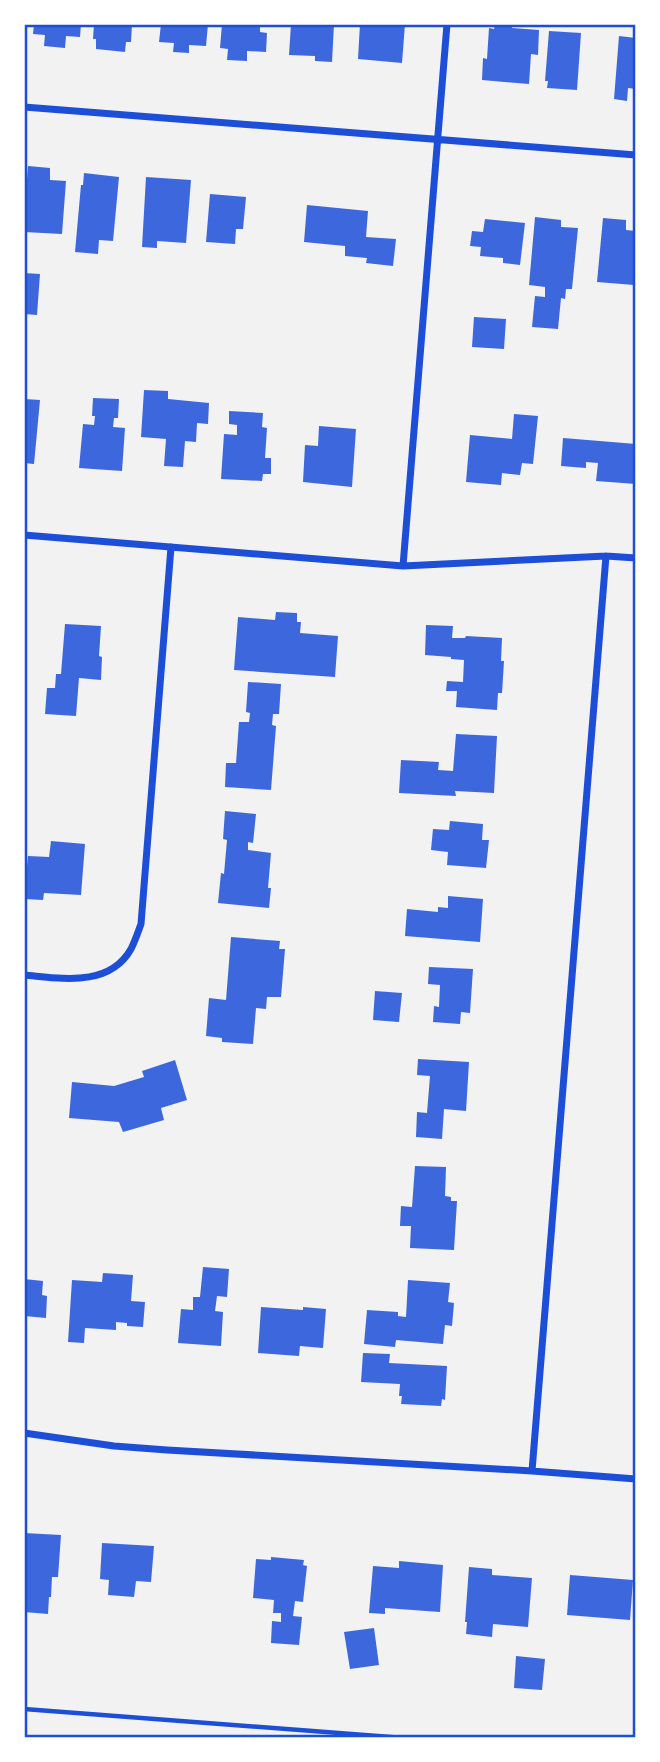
<svg xmlns="http://www.w3.org/2000/svg" width="660" height="1762" viewBox="0 0 660 1762" font-family="Lato,sans-serif">
<style>
.building{fill:#3d67dc}
.lines{fill:none;stroke-linecap:round;stroke-linejoin:round}
.path{stroke:#1d4ed8;stroke-width:4.5}
.minor{stroke:#1d4ed8;stroke-width:7}
.neatline{fill:none;stroke:#1d4ed8;stroke-width:2.5}
</style>
<rect width="100%" height="100%" fill="#f2f2f2"/>
<path class="building" d="M34,24H81L80,37L66,36L65,48L44,46L45,35L33,34Z
M94,24H132L131,42H126L125,52L96,49V39H93Z
M161,24H208L206,46L189,45V53L173,52L174,43L159,42Z
M222,24H260V32L267,33L266,52L247,51V61L227,60L228,49L220,48Z
M291,24H334L332,62L315,61V56L289,55Z
M360,24H405L402,63L358,59Z
M495,24H512V28L539,30L538,55L531,54L529,84L482,80L483,58L487,59L489,28L494,29Z
M549,31L581,33L577,90L547,88L548,81H545Z
M619,36L636,38V89L628,88L627,101L614,99Z
M28,166L50,168V180L66,181L62,234L24,232V179H27Z
M84,173L119,177L113,241L99,240L98,254L75,252L81,185H83Z
M146,177L191,180L186,243L157,241V248L142,247Z
M210,194L246,197L243,229H236L235,244L206,242Z
M307,205L368,211L366,237L396,239L393,266L366,263L367,258L345,256V246L304,242Z
M535,217L561,220V227L578,228L572,289H566L565,299L561,298L558,329L532,327L535,296L545,297V287L529,285Z
M603,218L626,220V230L636,231L634,285L597,282Z
M485,219L525,223L520,265L503,263V258L480,256L481,247L470,246L472,231L483,232Z
M24,273L40,274L37,315L24,314Z
M474,317L506,319L504,349L472,347Z
M144,390L168,391V399L209,403L208,424L197,423L196,442L185,441L183,467L164,466L166,439L141,437Z
M93,398L119,399L118,418H114L113,427L125,428L122,471L79,468L83,424L94,425L95,416H92Z
M24,399L40,400L34,464L24,463Z
M229,411L263,413L262,427L267,428L265,458H271V474H263L262,481L221,479L224,434L237,435V425L229,424Z
M514,414L538,416L533,464L522,463L520,475L502,473L501,485L466,482L470,435L512,439Z
M319,426L356,429L352,487L303,482L305,445L318,446Z
M563,438L636,444V484L596,481L598,463L586,462V468L561,466Z
M276,612L297,613V622H301L300,633L338,636L335,677L234,670L238,617L275,620Z
M65,624L101,626L99,656L102,657L101,680L79,678L76,716L45,714L47,688H55L56,674H61Z
M426,625L453,626L452,638H465L466,636L502,638L501,661H504L502,693H498L497,710L456,707L457,691H446L447,681L463,682L464,660L451,659V657L425,655Z
M248,682L281,684L279,714H273L272,725L276,726L271,790L225,787L226,763H236L239,722H249L250,713L246,712Z
M456,734L497,736L494,793L455,791L456,796L399,793L401,760L439,762L438,770L453,771Z
M225,811L256,814L253,843L248,842V850L271,853L268,888H271L269,908L218,903L221,873L224,874L227,840L223,839Z
M450,821L483,824L482,840H489L486,868L447,865L448,852L431,850L433,829L449,830Z
M51,841L85,844L81,895L44,893L43,900L24,899V866H27L28,856L49,857Z
M448,896L483,899L480,942L405,936L407,909L438,912V907L448,908Z
M231,937L280,941L279,949H285L281,997H267L266,1009L256,1008L253,1044L222,1042V1038L206,1036L209,998L226,1000Z
M429,967L473,969L470,1013L461,1012L460,1024L433,1022L434,1006L439,1007L440,985L428,984Z
M375,991L402,993L399,1022L373,1020Z
M418,1059L469,1062L466,1111L444,1109L442,1139L416,1137L417,1112L427,1113L430,1076L417,1075Z
M175,1060L187,1100L161,1108L164,1120L123,1132L119,1122L69,1118L72,1082L114,1086L144,1077L142,1071Z
M415,1166L446,1167L445,1196L451,1197V1201H457L454,1250L410,1248L411,1226H400L401,1206L412,1207Z
M203,1267L229,1269L227,1297L217,1296L215,1311L223,1312L221,1346L178,1343L181,1309L193,1310V1297H200Z
M103,1273L133,1275L131,1301L145,1302L143,1327L127,1326V1323L116,1322V1330L85,1328L84,1343L68,1342L72,1280L102,1282Z
M24,1279L43,1281L42,1295L47,1296L46,1318L24,1316Z
M408,1280L450,1283L448,1302L454,1303L452,1326L445,1325L443,1344L396,1340L395,1347L364,1344L367,1310L398,1312V1316L406,1317Z
M261,1307L303,1310V1307L326,1309L323,1348L300,1346L299,1356L258,1353Z
M363,1353L390,1354L389,1363L447,1366L445,1400L442,1399L441,1406L401,1404L402,1396H399L400,1384L361,1382Z
M24,1533L61,1535L58,1577H52L51,1597H49L48,1614L24,1612Z
M102,1543L154,1546L151,1582L136,1581L134,1597L108,1595L109,1580L100,1579Z
M271,1557L304,1560L303,1565L307,1566L303,1602L295,1601L293,1616L302,1617L299,1645L271,1643L272,1621L281,1622V1613H273L274,1600L253,1598L256,1559L271,1560Z
M399,1561L443,1565L440,1612L385,1608V1614L369,1613L373,1566L399,1568Z
M469,1567L492,1569V1575L532,1578L528,1627L493,1624L492,1637L466,1634L467,1622H465Z
M570,1575L633,1580L630,1620L567,1615Z
M374,1628L379,1665L350,1669L344,1632Z
M516,1656L545,1659L542,1690L514,1688Z"/>
<g class="lines">
<path class="path" d="M24,1709L404,1738"/>
<path class="minor" d="M24,107L636,155
M24,535L403,566L606,556L636,558
M403,566L447,24
M24,975C60,978 109,988 131,949C135,941 138,932 141,924L171,547
M24,1433L114,1446L167,1450L532,1471L636,1479
M532,1471L606,556"/>
</g>
<rect width="660" height="1762" fill="none" stroke="#ffffff" stroke-width="52"/>
<rect x="26" y="26" width="608" height="1710" class="neatline"/>
</svg>
